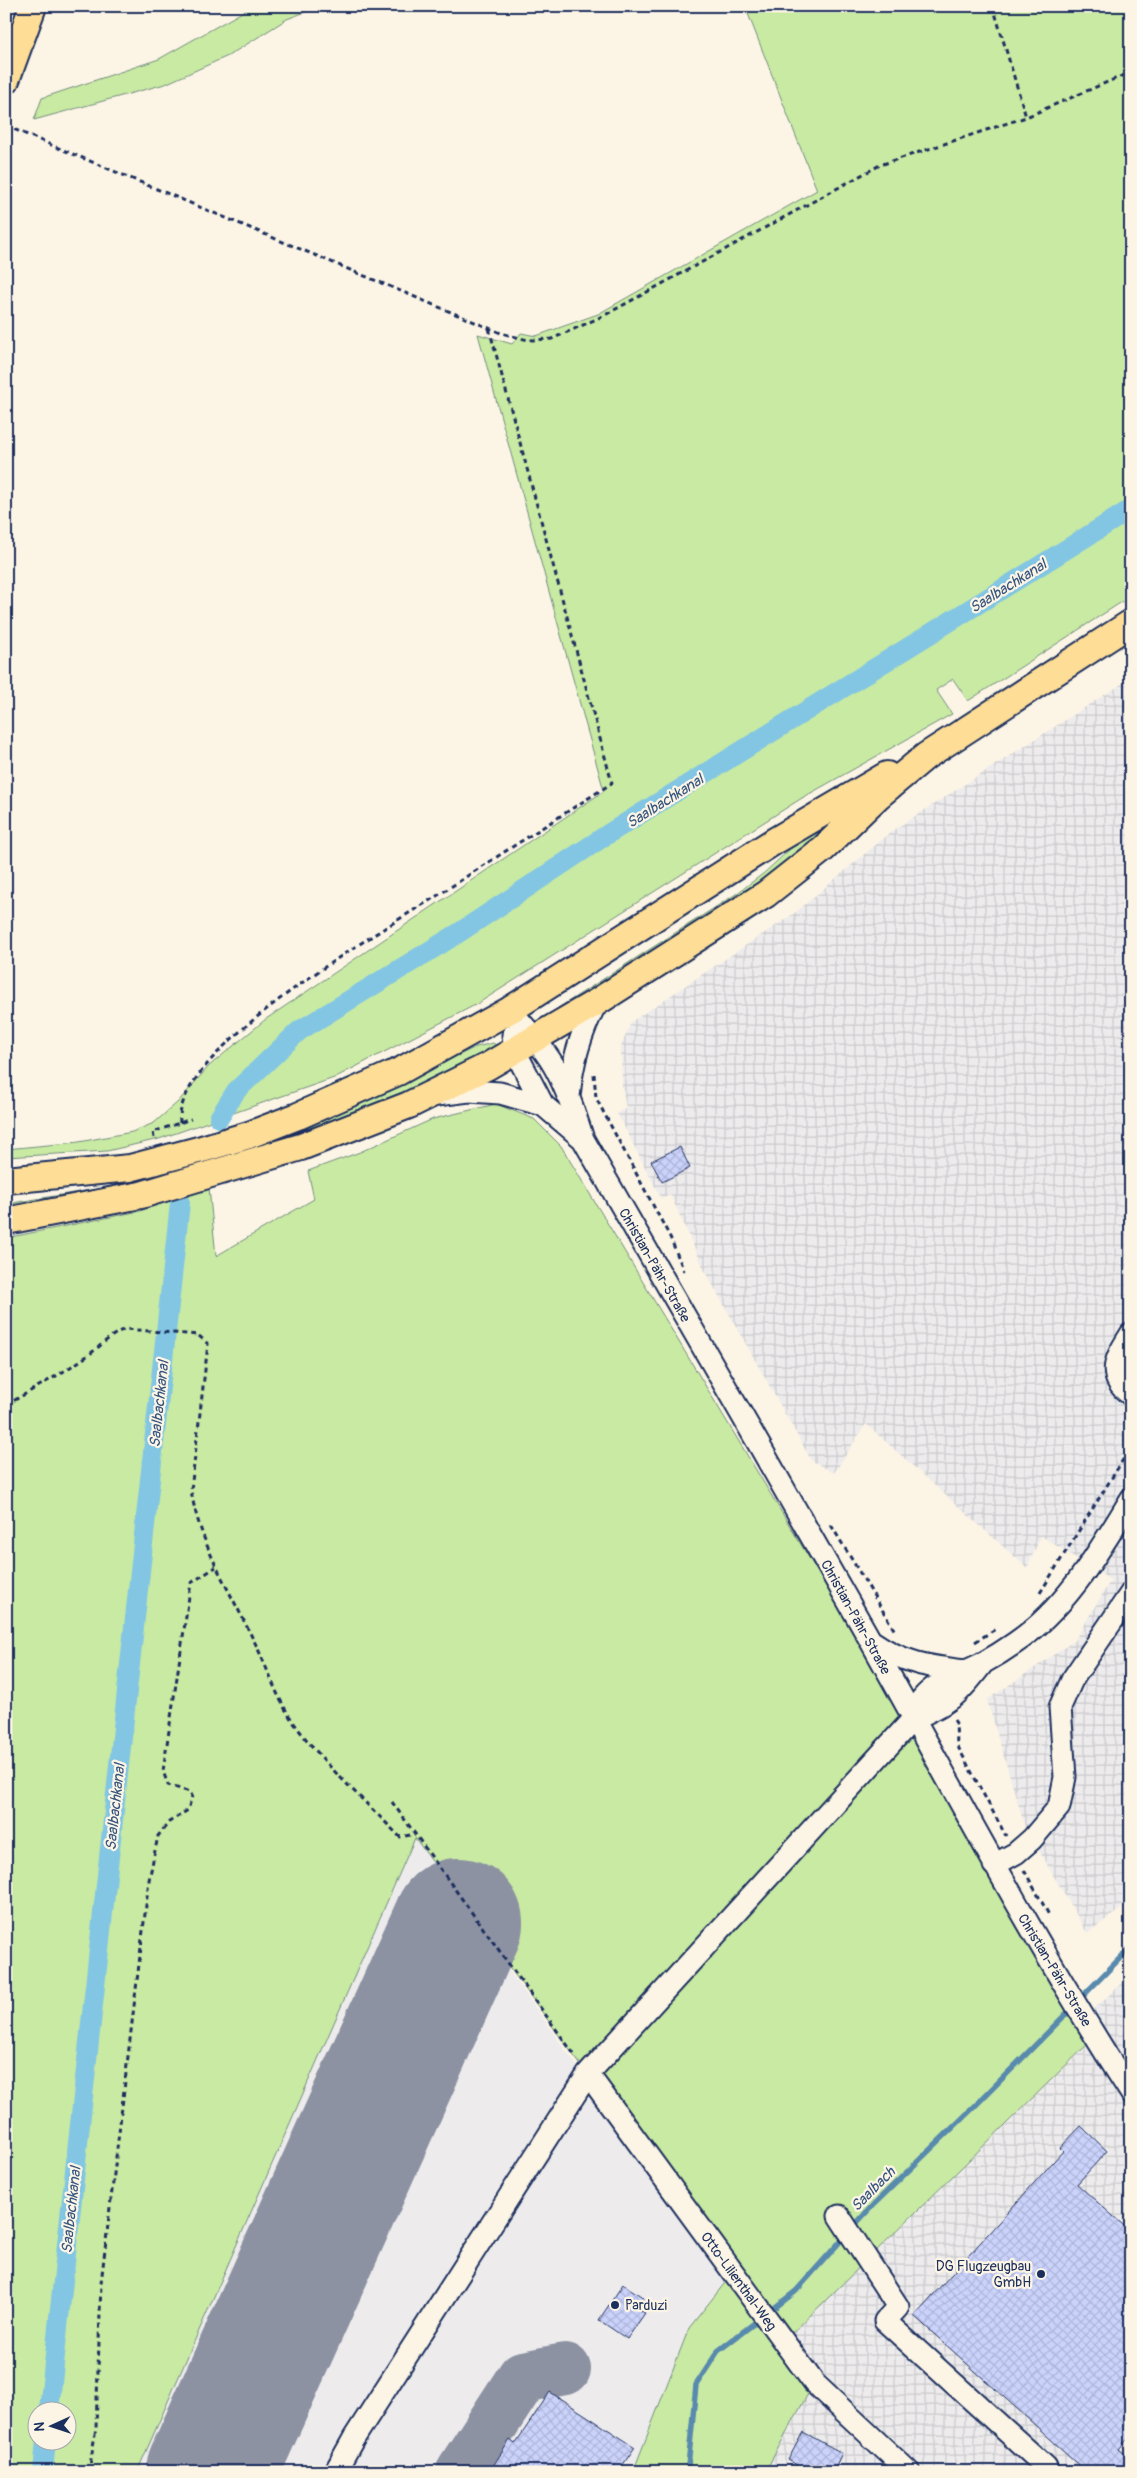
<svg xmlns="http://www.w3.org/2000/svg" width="1137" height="2478" viewBox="0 0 1137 2478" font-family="Pangolin,sans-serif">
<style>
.built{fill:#edebec}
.industrial{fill:url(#industrial-grid)}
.grass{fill:#c9eaa2;stroke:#728c80;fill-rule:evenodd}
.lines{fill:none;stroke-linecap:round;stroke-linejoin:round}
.stream{stroke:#598aae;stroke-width:5.5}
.canal{stroke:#83c6e4;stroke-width:20}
.taxiway{stroke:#8c92a2;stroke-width:52}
.runway{stroke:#8c92a2;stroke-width:130}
.building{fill:url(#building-cross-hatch);stroke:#1b2f5e}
.minor-casing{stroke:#1b2f5e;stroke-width:25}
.major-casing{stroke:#1b2f5e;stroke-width:30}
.path{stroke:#1b2f5e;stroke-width:3;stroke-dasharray:5 4;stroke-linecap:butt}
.minor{stroke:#fcf5e5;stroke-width:21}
.major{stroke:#fedd96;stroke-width:26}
.poi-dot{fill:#1b2f5e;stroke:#fcf5e5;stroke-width:2}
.labels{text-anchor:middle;stroke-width:4.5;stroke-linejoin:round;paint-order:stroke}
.street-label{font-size:14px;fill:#1b2f5e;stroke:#fcf5e5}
.poi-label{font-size:14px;fill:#1b2f5e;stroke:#fcf5e5;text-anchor:end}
.water-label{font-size:15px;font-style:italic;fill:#355580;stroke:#fcf5e5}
</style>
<defs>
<pattern id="industrial-grid" width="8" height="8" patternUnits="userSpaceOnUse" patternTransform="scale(1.25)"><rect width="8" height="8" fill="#edebec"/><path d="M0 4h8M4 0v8" fill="none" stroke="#cbcacd"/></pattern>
<pattern id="building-cross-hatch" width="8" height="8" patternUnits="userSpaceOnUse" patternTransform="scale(1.25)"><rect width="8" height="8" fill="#cbd3fb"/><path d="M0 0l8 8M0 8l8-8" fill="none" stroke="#aeb5da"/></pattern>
</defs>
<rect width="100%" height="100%" fill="#fcf5e5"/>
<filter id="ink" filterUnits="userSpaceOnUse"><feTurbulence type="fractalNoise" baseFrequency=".02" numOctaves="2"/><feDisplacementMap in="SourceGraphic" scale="10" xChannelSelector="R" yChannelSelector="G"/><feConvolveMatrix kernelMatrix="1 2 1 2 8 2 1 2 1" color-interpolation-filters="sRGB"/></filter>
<g filter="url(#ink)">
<path class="built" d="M415,1838L728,2279L689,2328L633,2472H137Z"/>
<path class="industrial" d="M1131,678V1902L1087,1933L1025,1827L987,1700L1074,1641L1111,1580L1041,1536L1027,1568L866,1424L834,1473L811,1460L705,1271L670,1194L661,1198L617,1113L626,1108L622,1085L621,1047L631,1022L796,912L892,831Z
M1131,1974V2472H765L809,2392L787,2338L1095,2038L1084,2019Z"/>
<path class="grass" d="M253,6H321L287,19L228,56L165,84L34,120L42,98L159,59Z
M745,6H1131V596L968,701L953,679L936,690L952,714L802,798L477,1004L334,1078L159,1139L107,1151L6,1157V1149L79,1142L132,1132L154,1123L178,1102L209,1066L266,1019L604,791L478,334L512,344L521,333L536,336L598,314L817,190Z
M851,806L789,864L560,1012L558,1008L736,894L764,873L801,839Z
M493,1043L499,1047L419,1088L342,1119L240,1154V1151L319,1121L476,1047Z
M496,1104L534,1119L561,1146L994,1865L1095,2037L783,2342L415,1838L137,2472H6V1238L140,1211L209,1188L216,1256L314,1199L308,1171L360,1152L433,1119ZM38,2410H68V2440H38Z
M156,1174L157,1178L6,1210V1205L18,1202L103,1188Z
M728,2279L809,2392L765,2472H633L689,2328Z"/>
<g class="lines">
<path class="stream" d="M1078,2001L1131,1947
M852,2228L874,2204L973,2108L1072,2008
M768,2313L796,2291L846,2235
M686,2472L688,2466L696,2385L718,2351L761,2318"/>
<path class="canal" d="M219,1118L236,1091L299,1031L457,934L608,834L1131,509
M49,2410L180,1203
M43,2472L46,2440"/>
<path class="taxiway" d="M462,2471L523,2377L565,2369"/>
<path class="runway" d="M211,2472L458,1923"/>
</g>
<path class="building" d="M680,1147L690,1168L662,1182L651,1161Z
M1081,2126L1107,2151L1077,2184L1131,2232V2435L1119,2449L1131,2459V2472H1087L914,2316L1063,2151L1060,2148Z
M623,2284L644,2298L638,2308L645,2313L627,2339L599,2320Z
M550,2392L635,2447L618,2472H489L510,2440L515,2444Z
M803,2432L842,2453L833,2472H793L797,2465L788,2460Z"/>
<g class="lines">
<g class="minor-casing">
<path id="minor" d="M510,1010C526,1028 542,1046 554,1066C567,1089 575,1114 583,1139C678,1305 775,1471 869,1638C955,1791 1036,1946 1131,2093
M513,1035L515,1051L543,1105L583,1139
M437,1095L469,1091L500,1093L543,1105
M569,1097C572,1062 580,1033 597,1002
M1131,1334C1117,1356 1104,1376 1131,1395
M873,1642C903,1663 929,1667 966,1671
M913,1719C919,1685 956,1677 983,1663C994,1657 1005,1650 1015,1643C1067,1608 1099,1551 1131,1499
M994,1865L1016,1853L1032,1839L1059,1807L1065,1777L1060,1707L1072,1680L1131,1593
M588,2074L814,2383L909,2472
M839,2216L898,2307L885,2321L1046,2467L1042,2472
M335,2472L354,2438L588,2074L913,1719C951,1702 958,1696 983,1663"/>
</g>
<g class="major-casing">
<path id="major" d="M6,80L33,6
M6,1180L130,1168L202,1149L249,1135L298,1116L400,1071L510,1010L773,842L887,775
M6,1221L141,1195L301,1147L409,1105L488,1066L597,1002L766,894L823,849L878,796L926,756L1131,623"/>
</g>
<path class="path" d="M993,6L1026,117
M6,126L501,333L528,340L552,339L605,315L880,165L1026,117L1131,72
M594,1074L596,1098L670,1237L684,1271
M180,1123C173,1049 385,929 443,892C499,855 556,819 612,783L489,328
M154,1138L153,1132L191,1119
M6,1405C34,1389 61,1374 87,1356C100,1347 111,1334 125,1329L198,1335L208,1344L191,1490C199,1543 229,1589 252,1637C267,1665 275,1696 294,1723C323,1764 364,1800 400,1837L415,1834
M831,1525L895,1631
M1040,1593L1131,1447
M975,1642L997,1628
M954,1720L956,1723L957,1745L1006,1836
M392,1802L576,2057
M1024,1870L1049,1915
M89,2472L96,2428L101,2283L149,1880L158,1836L169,1822L188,1810L192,1796L190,1792L168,1785L163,1771L191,1583L216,1567"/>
<use href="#minor" class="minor"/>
<use href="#major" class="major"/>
</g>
</g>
<g class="poi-dot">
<circle cx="1041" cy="2274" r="5"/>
<circle cx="615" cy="2305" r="5"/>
</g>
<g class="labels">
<g class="street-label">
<text transform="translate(655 1265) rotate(60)" y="5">Christian-Pähr-Straße</text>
<text transform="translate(856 1617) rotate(61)" y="5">Christian-Pähr-Straße</text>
<text transform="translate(1055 1970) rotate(59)" y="5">Christian-Pähr-Straße</text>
<text transform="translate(739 2281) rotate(54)" y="5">Otto-Lilienthal-Weg</text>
</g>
<g class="poi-label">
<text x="1031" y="2271">DG Flugzeugbau<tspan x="1031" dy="16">GmbH</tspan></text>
<text x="625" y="2310" text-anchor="start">Parduzi</text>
</g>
<g class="water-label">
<text transform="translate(1008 586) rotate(-32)" y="5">Saalbachkanal</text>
<text transform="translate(665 801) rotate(-32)" y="5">Saalbachkanal</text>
<text transform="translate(159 1404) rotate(-84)" y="5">Saalbachkanal</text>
<text transform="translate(115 1807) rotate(-84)" y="5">Saalbachkanal</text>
<text transform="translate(873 2189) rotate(-45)" y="5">Saalbach</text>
<text transform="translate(71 2210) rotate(-84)" y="5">Saalbachkanal</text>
</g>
</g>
<rect width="1137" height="2478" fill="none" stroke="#fcf5e5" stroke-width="25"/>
<rect x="12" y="12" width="1112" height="2453" fill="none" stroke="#1b2f5e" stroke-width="2" filter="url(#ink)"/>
<g transform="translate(52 2426) rotate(267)"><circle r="24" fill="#fcf5e5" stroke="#a2a6af"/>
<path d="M0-4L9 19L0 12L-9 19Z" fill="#1b2f5e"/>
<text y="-8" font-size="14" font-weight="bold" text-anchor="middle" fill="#1b2f5e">N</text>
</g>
</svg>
